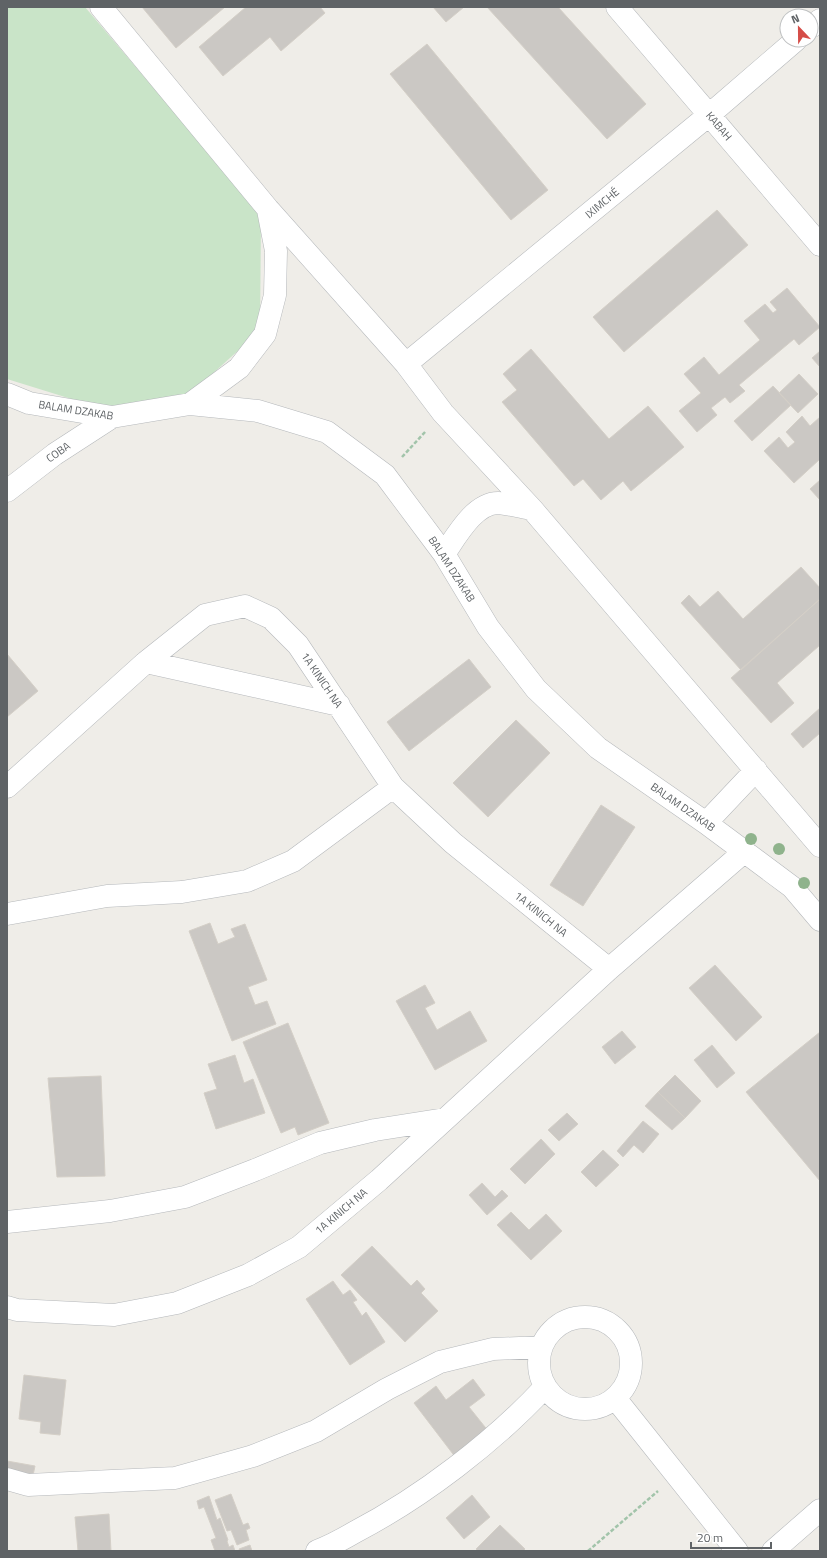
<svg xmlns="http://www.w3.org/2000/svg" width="827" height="1558" viewBox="0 0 827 1558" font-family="'Titillium Web',sans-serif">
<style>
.green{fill:#c9e4c8}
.building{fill:#cbc8c4;stroke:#d4cfc7}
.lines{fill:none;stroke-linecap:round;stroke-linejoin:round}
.minor-casing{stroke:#b5b8bb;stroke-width:23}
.tertiary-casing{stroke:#b5b8bb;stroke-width:23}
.path{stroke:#a2c4aa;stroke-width:2.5;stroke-dasharray:4 2;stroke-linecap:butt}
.minor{stroke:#fff;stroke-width:22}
.tertiary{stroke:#fff;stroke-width:22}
.tree{fill:#8fb38c}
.labels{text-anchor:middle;stroke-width:3;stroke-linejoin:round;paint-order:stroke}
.street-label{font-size:11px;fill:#5f6366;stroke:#fff}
</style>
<rect width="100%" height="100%" fill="#efede8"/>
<path class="green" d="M7,7H85L261,215L260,331L190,394L107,410L7,379Z"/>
<path class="building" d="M142,7H225L176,48Z
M246,7H320L325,13L281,51L270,37L223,76L199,47Z
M433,7H464L446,22Z
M487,7H558L646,104L607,139Z
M427,44L548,190L511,220L390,74Z
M717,210L748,245L624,352L593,317Z
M787,288L820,327L799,345L794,339L739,385L745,391L730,403L725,397L711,408L717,415L697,432L679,411L701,393L684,374L704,357L719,375L760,340L744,321L765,304L773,313L777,310L770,302Z
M531,349L609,439L648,406L684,447L631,491L623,481L601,500L583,479L574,486L502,402L517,390L503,374Z
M820,351V367L812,358Z
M799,374L818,394L798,413L779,393Z
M773,386L791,405L752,441L734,421Z
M802,416L810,426L820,417V459L794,483L764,451L779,437L788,448L795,442L786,432Z
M820,480V500L810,489Z
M801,567L820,588V599L741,670L681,603L689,595L700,607L718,591L743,619Z
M820,599V645L777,683L794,703L771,723L731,678Z
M7,654L38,691L7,717Z
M469,659L491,687L409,751L387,722Z
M820,708V733L803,748L791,734Z
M516,720L550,753L488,817L453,783Z
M601,805L635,827L583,906L550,885Z
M210,923L218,944L235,937L231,929L245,924L267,980L248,987L255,1005L267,1001L276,1024L232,1041L189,931Z
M715,965L762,1017L736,1041L689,988Z
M425,985L435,1003L425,1008L437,1030L470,1011L487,1041L435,1070L396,1001Z
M288,1023L329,1123L298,1135L295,1127L281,1133L243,1042Z
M622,1031L636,1047L615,1064L602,1047Z
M820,1032V1181L746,1092Z
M712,1045L735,1073L717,1088L694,1060Z
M235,1055L244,1083L253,1079L265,1113L216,1129L204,1093L217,1089L208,1064Z
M675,1075L701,1101L685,1118L658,1092Z
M101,1076L105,1176L57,1177L48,1078Z
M658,1092L685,1118L672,1130L645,1106Z
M567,1113L578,1124L559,1141L548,1130Z
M643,1121L659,1134L643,1153L634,1145L623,1157L617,1151Z
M541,1139L555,1154L525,1184L510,1169Z
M603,1150L619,1165L596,1187L581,1172Z
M482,1183L495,1197L502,1190L508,1196L487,1215L469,1195Z
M511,1212L529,1230L546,1214L562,1231L531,1260L497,1225Z
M372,1246L411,1286L417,1280L425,1289L421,1293L438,1311L405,1342L341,1275Z
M333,1281L343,1295L350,1290L357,1300L353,1302L362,1316L366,1312L385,1342L350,1365L306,1299Z
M24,1375L66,1380L60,1435L40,1433L41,1422L19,1419Z
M473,1379L485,1395L469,1407L489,1432L456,1458L414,1403L436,1386L446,1400Z
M7,1461L35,1466L32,1480L7,1476Z
M231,1494L243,1525L248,1523L250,1528L246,1530L249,1540L237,1545L231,1530L227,1531L215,1500Z
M472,1495L490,1517L464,1539L446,1518Z
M209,1496L217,1520L220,1518L228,1540L227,1541L229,1547L233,1545L235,1551H215L211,1540L216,1538L204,1507L199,1509L197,1501Z
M109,1514L111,1551H78L75,1517Z
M500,1525L525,1549L523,1551H478L476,1549Z
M250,1545L252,1551H240L239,1549Z"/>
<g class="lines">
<g class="minor-casing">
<path id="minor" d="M101,7L268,209L406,364L443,413L532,509L820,846
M617,7L820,245
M811,27L820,20
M406,364L709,115L796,40
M7,394L29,403L112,417L190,404L258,411L327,432L385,475L444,554L488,627L536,689L598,748L706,823L792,887L820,920
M190,404L239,368L265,334L275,295L276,251L268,210
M7,491L55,454L112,417
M444,554C456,537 474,503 498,503C509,504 521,507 532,509
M146,662L339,705
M7,787L146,662L205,615L245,606L271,618L298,645L393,787L453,843L609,969
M706,823L756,770
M7,914L107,896L182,892L247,881L293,861L393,787
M7,1222L110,1211L185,1197L255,1170L320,1143L375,1130L445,1119
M7,1307L17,1310L114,1315L177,1303L248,1275L299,1247L379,1180L609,969L745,851
M539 1363a46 46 0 1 1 92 0a46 46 0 1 1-92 0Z
M615,1398L737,1551
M7,1479L28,1485L175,1478L253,1456L316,1431L387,1389L440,1362L493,1349L542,1347
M317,1551C330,1546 343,1539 355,1532C422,1497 494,1442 545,1387"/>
</g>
<g class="tertiary-casing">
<path id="tertiary" d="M773,1551L820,1510"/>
</g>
<path class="path" d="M402,457L426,431
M588,1551L658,1491"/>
<use href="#minor" class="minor"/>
<use href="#tertiary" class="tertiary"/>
</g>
<g class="tree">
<circle cx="751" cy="839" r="6"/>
<circle cx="779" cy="849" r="6"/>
<circle cx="804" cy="883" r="6"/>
</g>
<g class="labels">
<g class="street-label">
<text transform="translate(719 126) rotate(50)" y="4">KABAH</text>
<text transform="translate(602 203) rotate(-40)" y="4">IXIMCHÉ</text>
<text transform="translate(76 410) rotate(9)" y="4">BALAM DZAKAB</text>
<text transform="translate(58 452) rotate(-35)" y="4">COBA</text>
<text transform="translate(452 569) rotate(57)" y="4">BALAM DZAKAB</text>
<text transform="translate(322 680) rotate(56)" y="4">1A KINICH NA</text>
<text transform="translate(683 807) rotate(35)" y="4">BALAM DZAKAB</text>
<text transform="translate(541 914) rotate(39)" y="4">1A KINICH NA</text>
<text transform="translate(341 1211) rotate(-40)" y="4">1A KINICH NA</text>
</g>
</g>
<rect width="827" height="1558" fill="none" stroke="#5f6366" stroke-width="16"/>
<g transform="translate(799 28) rotate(338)"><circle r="19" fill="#ffffff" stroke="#bfc1c2"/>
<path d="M0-3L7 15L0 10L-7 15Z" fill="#d54d48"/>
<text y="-6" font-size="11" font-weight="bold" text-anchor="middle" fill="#5f6366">N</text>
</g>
<path d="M691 1542v6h80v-6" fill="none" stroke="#5f6366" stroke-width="2"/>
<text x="697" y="1542" font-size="12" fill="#5f6366" stroke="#ffffff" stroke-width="3" paint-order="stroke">20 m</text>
</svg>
